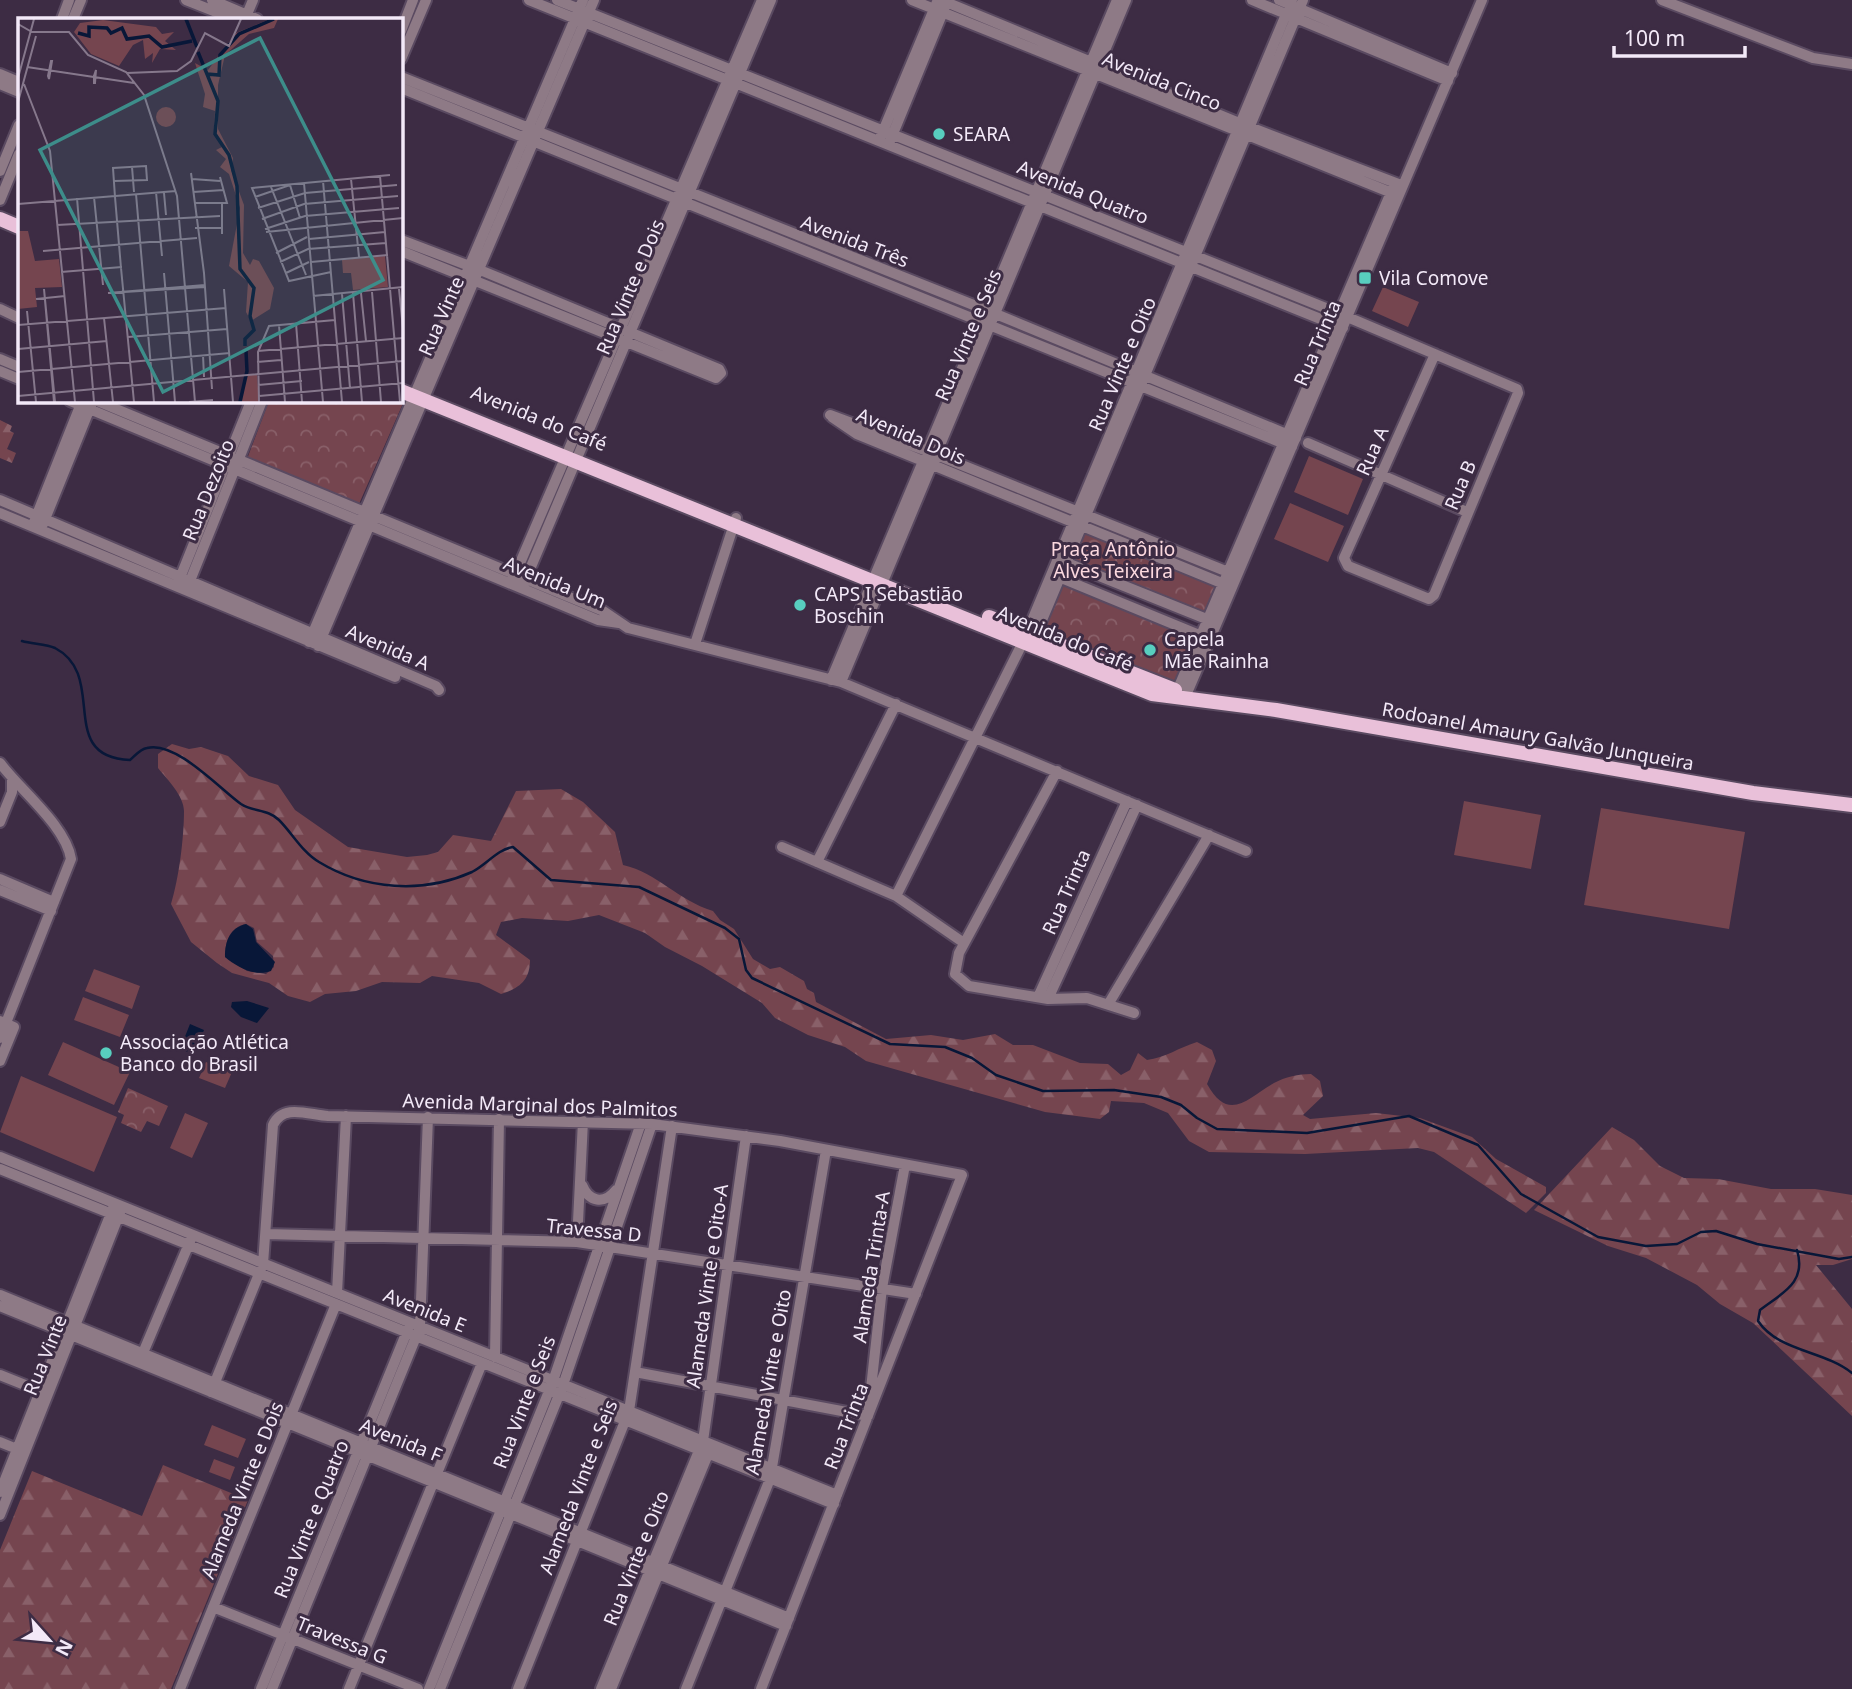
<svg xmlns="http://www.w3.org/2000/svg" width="1852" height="1689" viewBox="0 0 1852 1689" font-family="'Noto Sans',sans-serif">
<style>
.forest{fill:url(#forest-firs);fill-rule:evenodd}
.park{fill:url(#park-crowns)}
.garden{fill:#75454f}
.water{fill:#081738}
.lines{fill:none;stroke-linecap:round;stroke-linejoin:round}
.stream{stroke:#081738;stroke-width:2.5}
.minor-casing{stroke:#5a4a61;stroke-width:14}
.major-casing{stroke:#5a4a61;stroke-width:18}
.minor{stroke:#8e7a86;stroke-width:10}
.major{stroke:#e9c0d9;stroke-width:14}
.poi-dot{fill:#58cebf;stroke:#3d2c44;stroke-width:2.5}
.labels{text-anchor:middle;stroke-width:6;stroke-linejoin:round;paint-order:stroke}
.street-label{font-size:19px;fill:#f3e9f8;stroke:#3d2c44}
.poi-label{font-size:19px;fill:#f3e9f8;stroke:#3d2c44;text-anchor:start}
.park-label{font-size:19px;fill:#fcd9df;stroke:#3d2c44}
.inset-river{fill:none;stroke:#081738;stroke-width:3.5}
.inset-road{fill:none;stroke:#86788c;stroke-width:2}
.view{fill:#3d8d8a;fill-opacity:0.15;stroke:#3d8d8a;stroke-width:3.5}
.inset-edge{fill:none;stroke:#f3e9f8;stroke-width:3.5}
</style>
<defs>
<pattern id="forest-firs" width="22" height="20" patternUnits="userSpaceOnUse" patternTransform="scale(1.75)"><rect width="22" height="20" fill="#75454f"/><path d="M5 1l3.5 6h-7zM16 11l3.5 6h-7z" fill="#896069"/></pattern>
<pattern id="park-crowns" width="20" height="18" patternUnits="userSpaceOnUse" patternTransform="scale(1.75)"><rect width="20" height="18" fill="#75454f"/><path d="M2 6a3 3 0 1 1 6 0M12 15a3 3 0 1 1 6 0" fill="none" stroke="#896069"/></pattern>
</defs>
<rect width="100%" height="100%" fill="#3d2c44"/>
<path class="forest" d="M0,420L12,426L10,431L14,433L7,449L16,453L12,463L0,458Z
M172,744L189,749L201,747L228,756L249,776L278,785L295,810L348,847L407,857L427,855L438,852L453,835L491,841L516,791L561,789L583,802L615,832L623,865C658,873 677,900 713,911L720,920L734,929L753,959L770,969L780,967L804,981L807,989L814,993L816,1002L886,1039L931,1035L963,1040L995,1034L1013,1045H1033L1080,1063L1108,1064L1121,1075L1130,1070L1138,1053L1147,1060C1165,1058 1180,1047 1197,1042L1212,1050L1216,1061L1207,1084C1229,1124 1249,1097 1274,1083C1285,1077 1299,1074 1311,1074L1320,1081L1323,1096L1303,1115L1310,1119L1376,1113L1420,1118L1472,1137L1496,1159L1546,1187V1193L1526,1213L1434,1152L1418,1148L1305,1154L1209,1152L1189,1141L1168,1113L1144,1103L1111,1101L1109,1112L1100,1119L1045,1112L866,1061L845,1047L808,1035L775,1018L762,1003L702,966L665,947L645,933L599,915L568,921L522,918L501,922L496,935L530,960C530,980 520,988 501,994L479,983L432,976L420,983L382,982L356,991L325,994L310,1002L288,996L269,983L232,973L217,963L191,942L171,904C179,878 184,838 184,811C184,796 167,779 158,768V754ZM246,924L254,928L257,942L273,956L274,967L266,974L247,971L225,957C225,941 230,927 246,924Z
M1612,1127L1634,1140L1660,1166L1684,1178L1718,1179L1771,1189H1815L1852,1195V1259L1833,1265H1816L1852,1309V1416L1753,1323L1720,1304L1697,1285L1646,1258L1608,1246L1534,1210Z
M163,1465L248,1500L171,1689H0V1550L32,1471L142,1516Z"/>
<path class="park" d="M401,400L404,401L359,504L247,459L269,401Z
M1084,526L1224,584L1209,620L1067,563Z
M1061,578L1202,636L1177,691L1036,636Z
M128,1088L168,1106L159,1126L147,1121L141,1132L121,1123L124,1115L118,1112Z"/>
<path class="garden" d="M1383,287L1419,302L1408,327L1372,311Z
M1309,456L1363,479L1348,515L1294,492Z
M1290,503L1344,526L1328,562L1274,539Z
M1464,801L1541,815L1531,869L1454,855Z
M1601,808L1745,832L1729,929L1584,905Z
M94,969L140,986L132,1009L85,991Z
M83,997L129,1015L120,1037L74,1020Z
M63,1042L130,1072L114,1105L48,1075Z
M206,1062L232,1072L225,1088L199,1078Z
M21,1076L117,1117L94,1172L0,1132Z
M185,1113L208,1123L192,1158L170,1148Z
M212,1425L246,1439L238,1458L204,1445Z
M214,1459L235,1467L230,1480L209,1472Z"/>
<path class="water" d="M246,924L253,929L256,942L275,962L271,971C254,977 237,967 225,957C225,941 230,928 246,924Z
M247,1001L269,1008L257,1023L241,1017L231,1007L232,1002Z
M190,1024L204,1030L194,1055L180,1049Z"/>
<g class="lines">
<path class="stream" d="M22,641C32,644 46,644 55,648C109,676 55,757 130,760C135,756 140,749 147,748C175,740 220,789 241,804C253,812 268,809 279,820C292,833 303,853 319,862C365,890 423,894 472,872C486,865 498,849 513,847L551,880L639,887L725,928L739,939L746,970L752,978L890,1044L945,1047L972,1058L996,1075L1043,1091L1114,1090L1161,1097L1181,1105L1197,1118L1217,1129L1307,1133L1409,1116L1478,1145L1521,1194L1598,1237L1646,1246L1677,1244L1701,1232L1716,1231L1757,1244L1839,1259L1852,1257
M1797,1250C1807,1283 1782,1293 1760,1310L1758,1321C1779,1352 1823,1350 1852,1373"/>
<g class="minor-casing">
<path id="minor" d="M186,0L234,19
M212,0L257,19
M529,0L1343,328
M557,0L1338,313L1517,389L1518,393L1434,595L1429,599L1348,566L1344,558L1435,354
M912,0L1397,195
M941,0L1242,124L1401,185
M1252,0L1448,81
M1279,0L1452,73
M1662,0L1813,58L1852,64
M62,19L69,0
M73,19L81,0
M245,19L253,0
M401,31L413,0
M401,59L426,0
M0,74L19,82
M401,77L986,310L1296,438
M0,84L19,92
M401,88L1292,447
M881,136L937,2
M890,141L945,7
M0,171L19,125
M0,200L19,154
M401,240L480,270L719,369L721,373L716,378L401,251
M0,309L19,318
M0,359L19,367
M0,371L19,379
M70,401L598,620L619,623
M97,401L603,611L628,628L841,682L1246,851
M830,415L927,451L1233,574
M832,417L857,434L1229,586
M1308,443L1467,512
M0,500L436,686L439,690
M0,513L395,677
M34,522L82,401
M43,524L92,403
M1067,563L1209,620
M1061,578L1202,636
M178,583L251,401
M511,584L762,0
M188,586L262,401
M522,588L771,0
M1034,639L1303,0
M309,642L583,0
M695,644L736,518
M318,646L594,0
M831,680L1117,0
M841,682L1126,0
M1174,698L1395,183
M1184,700L1482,0
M0,763C20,790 66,826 71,859L0,1038
M1057,771L959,953L955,974L969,986L1048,999L1087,998L1134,1013
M0,822L12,792V780
M782,847L896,896L964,943
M817,862L896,704
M0,879L54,902
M0,890L51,911
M896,896L1023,642L1292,0
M1038,997L1127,801
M1048,999L1137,805
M1109,1003L1209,835
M0,1021L14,1027L0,1061
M0,1157L837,1495
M0,1169L834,1504
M582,1185C589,1202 604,1205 616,1190
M266,1234L577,1242L916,1294
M577,1242L583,1121
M337,1293L346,1116
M0,1295L789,1618
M0,1306L786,1626
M495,1357L499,1119
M140,1360L191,1239
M635,1372L868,1416L882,1288L905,1165
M0,1375L40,1391
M211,1392L263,1264L273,1125C283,1103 309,1115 328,1116L652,1124L780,1141L962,1175L761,1689
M0,1442L17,1449
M0,1492L113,1208
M0,1515L121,1210
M213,1607L418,1689
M180,1689L336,1304
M261,1689L408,1329
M272,1689L420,1327L428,1117
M349,1689L482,1363
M429,1689L553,1381L641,1123
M440,1689L563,1385L652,1124
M518,1689L629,1411L672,1126
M601,1689L703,1441L746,1136
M611,1689L711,1447
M686,1689L770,1479L826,1150"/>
</g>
<g class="major-casing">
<path id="major" d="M0,219L19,227
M401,391L1152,694L1276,710L1753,793L1852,805
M989,617L1175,690"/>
</g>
<use href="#minor" class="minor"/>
<use href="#major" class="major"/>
</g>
<g class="poi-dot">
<circle cx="939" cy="134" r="7"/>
<rect x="1358" y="271" width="14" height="14" rx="3.5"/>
<circle cx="800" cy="605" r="7"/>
<circle cx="1150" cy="650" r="7"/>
<circle cx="106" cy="1053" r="7"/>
</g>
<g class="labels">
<g class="street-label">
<text transform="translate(1162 81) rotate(22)" y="7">Avenida Cinco</text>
<text transform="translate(1083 192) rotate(22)" y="7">Avenida Quatro</text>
<text transform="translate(855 241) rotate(21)" y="7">Avenida Três</text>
<text transform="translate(630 287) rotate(-67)" y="7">Rua Vinte e Dois</text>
<text transform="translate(441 316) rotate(-66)" y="7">Rua Vinte</text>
<text transform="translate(968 335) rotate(-67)" y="7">Rua Vinte e Seis</text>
<text transform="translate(1317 343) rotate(-67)" y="7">Rua Trinta</text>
<text transform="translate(1122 364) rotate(-67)" y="7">Rua Vinte e Oito</text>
<text transform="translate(539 418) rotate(22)" y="7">Avenida do Café</text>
<text transform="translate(911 436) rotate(23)" y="7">Avenida Dois</text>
<text transform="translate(1372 451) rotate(-66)" y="7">Rua A</text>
<text transform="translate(1460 485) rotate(-67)" y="7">Rua B</text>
<text transform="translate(208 490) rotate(-68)" y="7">Rua Dezoito</text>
<text transform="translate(555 582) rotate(22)" y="7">Avenida Um</text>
<text transform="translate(1065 638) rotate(22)" y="7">Avenida do Café</text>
<text transform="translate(388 647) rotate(23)" y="7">Avenida A</text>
<text transform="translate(1538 736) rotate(10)" y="7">Rodoanel Amaury Galvão Junqueira</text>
<text transform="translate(1066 892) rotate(-66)" y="7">Rua Trinta</text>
<text transform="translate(540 1105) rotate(2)" y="7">Avenida Marginal dos Palmitos</text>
<text transform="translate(594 1230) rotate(6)" y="7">Travessa D</text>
<text transform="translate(871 1267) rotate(-81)" y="7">Alameda Trinta-A</text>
<text transform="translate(707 1286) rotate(-82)" y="7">Alameda Vinte e Oito-A</text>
<text transform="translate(425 1310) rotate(22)" y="7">Avenida E</text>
<text transform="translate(45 1355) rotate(-68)" y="7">Rua Vinte</text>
<text transform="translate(768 1382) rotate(-80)" y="7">Alameda Vinte e Oito</text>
<text transform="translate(524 1402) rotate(-69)" y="7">Rua Vinte e Seis</text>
<text transform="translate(846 1426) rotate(-69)" y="7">Rua Trinta</text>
<text transform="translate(401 1440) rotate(22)" y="7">Avenida F</text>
<text transform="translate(578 1487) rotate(-69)" y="7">Alameda Vinte e Seis</text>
<text transform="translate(242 1490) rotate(-68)" y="7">Alameda Vinte e Dois</text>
<text transform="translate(311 1519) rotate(-68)" y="7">Rua Vinte e Quatro</text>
<text transform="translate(636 1558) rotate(-68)" y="7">Rua Vinte e Oito</text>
<text transform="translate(342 1640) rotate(22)" y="7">Travessa G</text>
</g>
<g class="poi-label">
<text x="953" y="141">SEARA</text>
<text x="1379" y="285">Vila Comove</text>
<text x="814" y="601">CAPS I Sebastião<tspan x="814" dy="22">Boschin</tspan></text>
<text x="1164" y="646">Capela<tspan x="1164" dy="22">Mãe Rainha</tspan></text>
<text x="120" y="1049">Associação Atlética<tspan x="120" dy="22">Banco do Brasil</tspan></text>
</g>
<g class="park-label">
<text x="1113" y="556">Praça Antônio<tspan x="1113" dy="22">Alves Teixeira</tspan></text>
</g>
</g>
<g transform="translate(18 18)">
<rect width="385" height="385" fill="#3d2c44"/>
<path d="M252,1H260L256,10L231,16L207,37L200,67V111L215,140L213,152L226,187L225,235L232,247L235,241L241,243L256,270L252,291L233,303L228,294L230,264L211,248L222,190L211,156L202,149L208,141L198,132L204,129L196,112L197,93L185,89L187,76L177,45L190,52L218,15ZM85,2L138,9L144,16L156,14L147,23L158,32L142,31L134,45L135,35L127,41L125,22L115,27L101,48L73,36L56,14L62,5ZM367,238L370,269L335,272L333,255H325L324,242Z" fill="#75454f"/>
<path d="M239,356L241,384H222L229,357Z" fill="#75454f"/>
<path d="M138 99a10 10 0 1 1 20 0a10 10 0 1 1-20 0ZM0,213H10L17,243L41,241L44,269L17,270L19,289L0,291Z" fill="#75454f"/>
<path class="inset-river" d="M168,1L179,29M60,15L71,18V9L89,10L93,15L104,10L109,21L131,18L144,29L174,23M180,34L200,83L197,116L211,137L219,168L222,251L236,270L232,298L236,312L227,321V328M189,56L201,57L202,37L221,16L256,1M222,384L229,353L228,333"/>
<path class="inset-road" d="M0,6L14,14H51L70,37L108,54L126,77L159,178L177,384M33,43H34L31,61L30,58ZM9,49L116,65M78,52L77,65H76V58ZM109,55L159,53L173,43L187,15L211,28L223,1M0,60L16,1M6,66L32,133L57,384M0,84L18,18M114,149L116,174M173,155L186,255L194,371M362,158L382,384M174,161L202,163M333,161L341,239M96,163L129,162L128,148L95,150L97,179L103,250L116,384M305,163L324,384M286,165L305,384M253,169L288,257M138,174L144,238M175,174L206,172M146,175L148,197M118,176L136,384M76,179L85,267M237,179L272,167L282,200M59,180L76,384M176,185H209L202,159M0,186L158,173M240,190L287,175L379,167M244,201L286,186L380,178M39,207L202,198M177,210H203M247,211L287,198L381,190M248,214L385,200M204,216V186M291,221L367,214M25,233L179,220M258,235L289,219M262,244L290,231L368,225M293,244L370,237M43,254L104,249M313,254L271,263L234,170L372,157M146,255L157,384M268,255L291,244M187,267L90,275L187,269M206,271L215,384M381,271L385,311M354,274L363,384M335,275L344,384M343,275L348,323M324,276L332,370M295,278L385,269M18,281L47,278M9,293L18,384M87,300L208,290M278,305L284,384M0,307L86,300L95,384M261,307L267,384M110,319L209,311M0,331L89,323M240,333L385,320M185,337L186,359M239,344L263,342M0,354L212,335M240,367L284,363M0,378L385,343M241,378L385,365M36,384L26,271L37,384M171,384L195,382M241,384L240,334L251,308L317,302"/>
<path class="view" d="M242,20L365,262L145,374L22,132Z"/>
<rect width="385" height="385" class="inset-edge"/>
</g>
<g transform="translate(49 1640) rotate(117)" stroke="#3d2c44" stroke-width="5" paint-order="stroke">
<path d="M0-5L12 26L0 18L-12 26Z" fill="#f3e9f8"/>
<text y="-10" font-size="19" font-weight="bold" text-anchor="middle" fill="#f3e9f8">N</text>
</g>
<path d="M1614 46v10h131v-10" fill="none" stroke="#f3e9f8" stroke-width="3.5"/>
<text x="1624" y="46" font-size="21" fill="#f3e9f8" stroke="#3d2c44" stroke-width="5" paint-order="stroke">100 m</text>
</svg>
